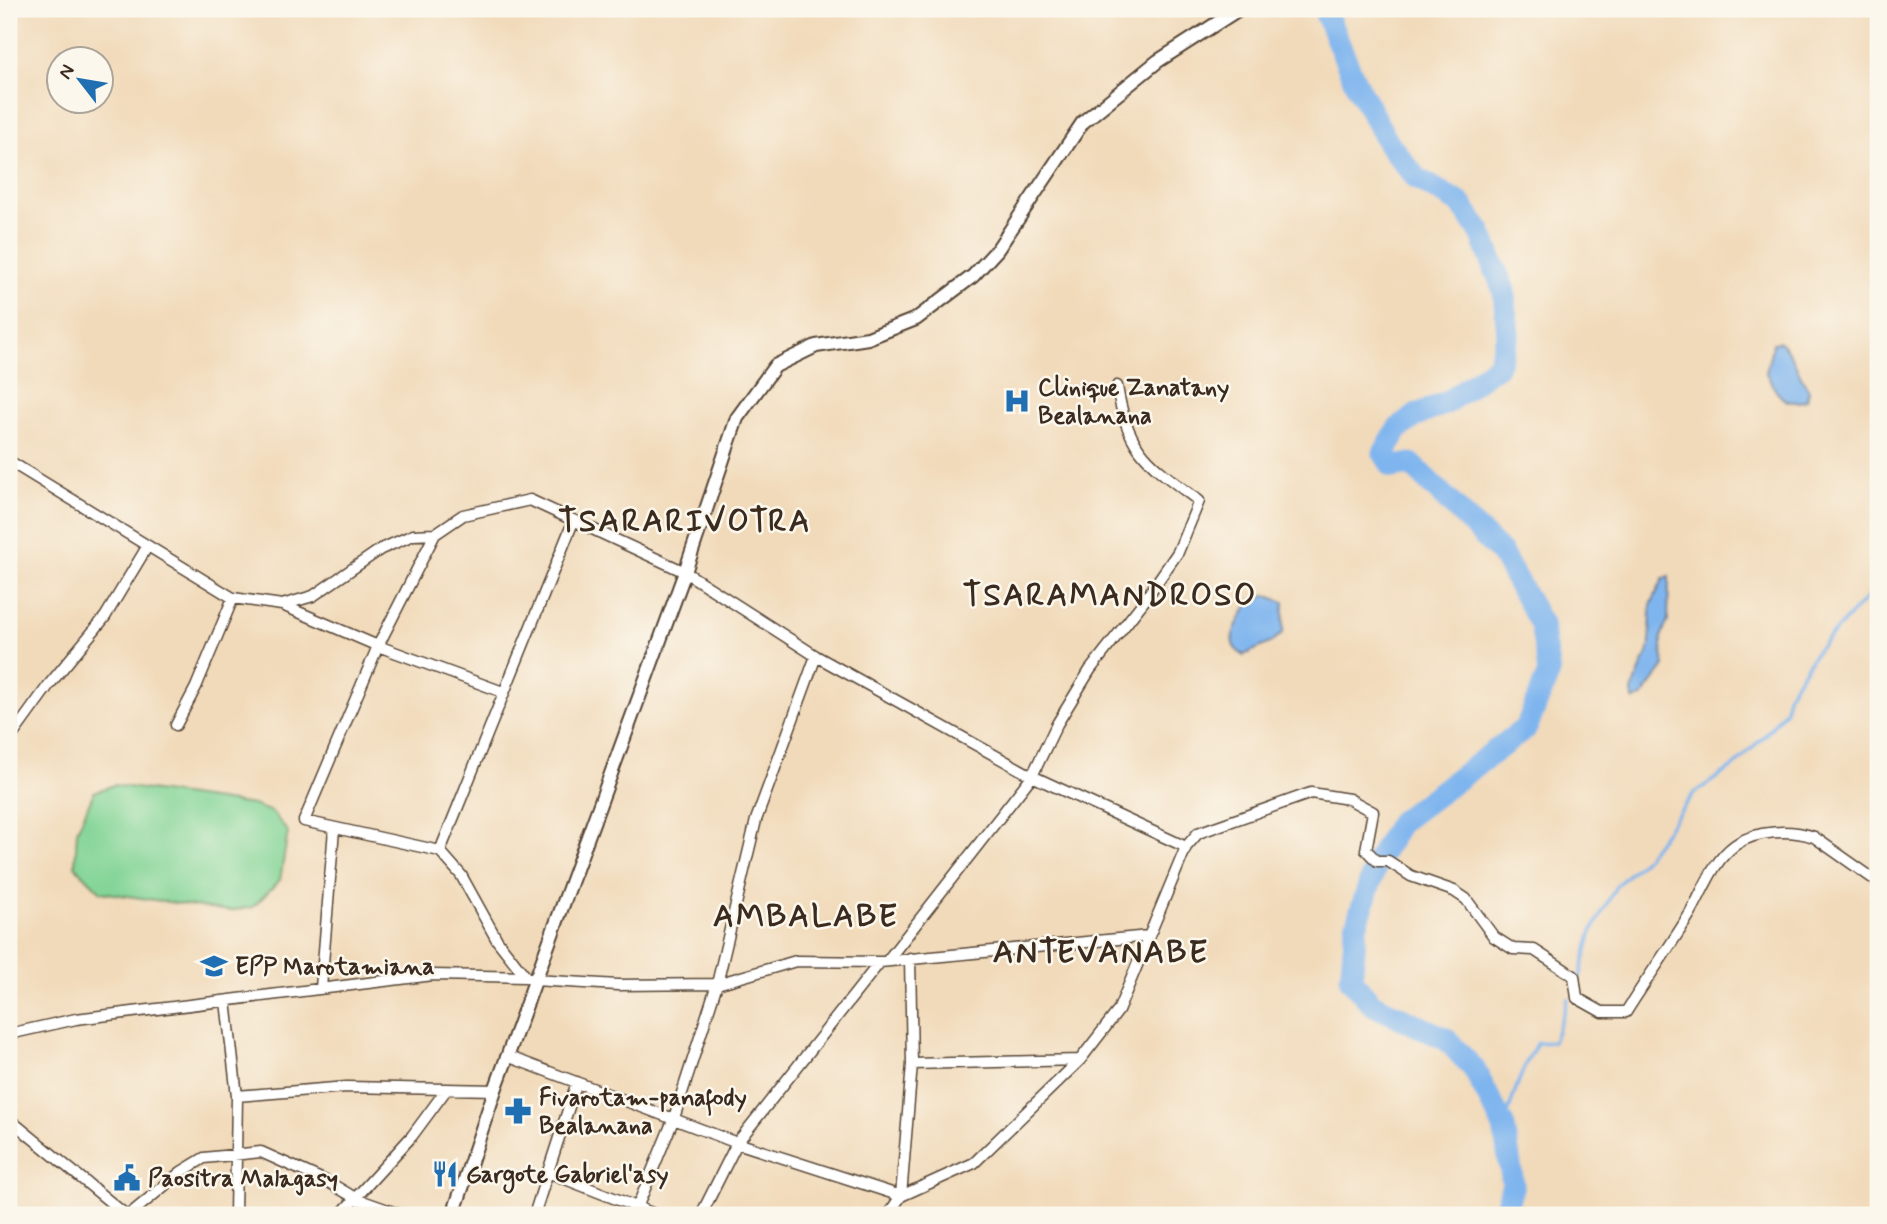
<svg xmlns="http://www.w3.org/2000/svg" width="1887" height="1224" viewBox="0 0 1887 1224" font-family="Mynerve,sans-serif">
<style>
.green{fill:#82d495;stroke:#5e7f5a;stroke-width:2}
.water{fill:#7fb5ee;stroke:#5d7086;stroke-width:2}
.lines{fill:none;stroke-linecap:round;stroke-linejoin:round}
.stream{stroke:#7fb5ee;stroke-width:3.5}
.river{stroke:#7fb5ee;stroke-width:23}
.minor-casing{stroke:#564435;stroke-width:13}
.tertiary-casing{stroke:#564435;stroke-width:16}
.minor{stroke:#fff;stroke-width:10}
.tertiary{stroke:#fff;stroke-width:12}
.labels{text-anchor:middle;stroke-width:5;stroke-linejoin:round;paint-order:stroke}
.poi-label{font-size:24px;font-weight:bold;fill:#3b2a1e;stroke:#fbf7ec;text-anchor:start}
.district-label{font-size:32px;font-weight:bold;letter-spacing:2px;fill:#3b2a1e;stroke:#fbf7ec}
</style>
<rect width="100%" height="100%" fill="#fbf7ec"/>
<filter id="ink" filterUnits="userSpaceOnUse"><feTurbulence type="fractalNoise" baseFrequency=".0143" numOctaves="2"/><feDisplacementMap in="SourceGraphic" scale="14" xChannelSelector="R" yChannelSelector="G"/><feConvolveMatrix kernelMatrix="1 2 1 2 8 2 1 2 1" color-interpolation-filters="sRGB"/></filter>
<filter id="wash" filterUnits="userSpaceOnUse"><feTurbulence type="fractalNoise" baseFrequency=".00686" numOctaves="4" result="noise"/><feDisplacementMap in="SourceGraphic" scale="28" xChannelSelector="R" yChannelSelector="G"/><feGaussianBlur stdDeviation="1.57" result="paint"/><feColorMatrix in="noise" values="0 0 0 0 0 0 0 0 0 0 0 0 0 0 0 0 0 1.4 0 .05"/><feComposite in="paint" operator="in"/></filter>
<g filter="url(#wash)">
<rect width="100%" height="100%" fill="#f1daba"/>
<path class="green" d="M114,785L253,805L272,812L288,832L280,880L253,907L228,911L101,892L75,866L77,831L94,792Z"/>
<path class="water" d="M1780,342C1794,354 1798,375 1809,390L1806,400C1783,408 1776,392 1766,373L1773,343Z
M1669,576L1668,620L1661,637L1664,666L1642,697L1633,700L1632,691L1650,646L1651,605L1663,579Z
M1265,595L1284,602L1283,633L1270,643L1244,655C1219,644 1241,619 1250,601Z"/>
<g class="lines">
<path class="stream" d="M1580,977L1591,934L1616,886L1644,860L1694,793L1734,766L1764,736L1786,710L1787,696L1817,650L1878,586
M1504,1127C1513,1097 1521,1069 1537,1043L1553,1042L1568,999"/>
<path class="river" d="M1324,9L1356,84L1388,143L1416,178L1461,204L1480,231L1504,291L1508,334L1498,365L1446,403L1417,415L1398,429L1384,453L1393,467L1411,464L1501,553L1541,624L1549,673L1526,728L1400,822L1377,861L1356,926L1351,980L1372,1004L1446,1039L1474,1069L1504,1127L1513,1184L1504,1215"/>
</g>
</g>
<g filter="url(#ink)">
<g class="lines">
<g class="minor-casing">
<path id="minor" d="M9,461L233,598L282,605L313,596L381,549L413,535L435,534
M282,605L378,646L503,692
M176,725L196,687L233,598
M9,740L48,686L105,617L147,547
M440,851L573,522
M887,961L1032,776L1057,724L1090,670L1144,601L1178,552L1199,501C1149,463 1127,452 1117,386
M526,977L497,940L461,875L440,851L304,821L378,646L435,534L463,515L530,500L685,572L816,656L1032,776L1186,847
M321,988L334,829
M226,1001L237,1096L235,1215
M9,1034L76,1019L433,975L526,977L534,980L618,985L717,984L796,961L880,962L1149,936
M507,1056L737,1143L901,1196
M912,1064L1080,1060
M237,1096L347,1087L495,1090
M9,1119L126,1215
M550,1173L657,1215
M901,1196L912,1064L910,958
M129,1215L181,1172L204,1158L261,1152L330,1183L357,1199L402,1215
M340,1215L412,1136L446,1090
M534,1215L577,1082
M634,1215L674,1118L717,984L756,820L816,656
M701,1215L737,1143L880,962
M888,1215L901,1196L974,1163L1080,1060L1118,1011L1186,847L1198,833L1311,793L1349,799L1373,812L1366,850L1377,861H1388L1411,876L1454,891L1466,899L1494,937L1513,949L1534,950L1574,976L1577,998L1602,1012H1626C1647,978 1671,946 1691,912C1704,889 1713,861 1735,845C1756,830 1791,829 1814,837L1878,882"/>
</g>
<g class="tertiary-casing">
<path id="tertiary" d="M453,1215L495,1090L685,572L737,418L775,366L816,346L868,338L916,319L973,276L997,250L1083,122L1158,61L1239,9"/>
</g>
<use href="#minor" class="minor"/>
<use href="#tertiary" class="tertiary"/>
</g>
</g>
<defs>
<g id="hospital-bare" transform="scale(2.1)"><path d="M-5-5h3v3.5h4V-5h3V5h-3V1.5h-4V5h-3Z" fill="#1f6fb2" stroke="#fbf7ec" stroke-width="2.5" paint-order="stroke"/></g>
<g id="school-bare" transform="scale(2.1)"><path d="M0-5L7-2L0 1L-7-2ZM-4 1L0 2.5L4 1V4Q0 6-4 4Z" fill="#1f6fb2" stroke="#fbf7ec" stroke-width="2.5" paint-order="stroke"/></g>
<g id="pharmacy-bare" transform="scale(2.1)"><path d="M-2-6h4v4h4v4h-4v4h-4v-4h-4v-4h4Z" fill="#1f6fb2" stroke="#fbf7ec" stroke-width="2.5" paint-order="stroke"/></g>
<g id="restaurant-bare" transform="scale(2.1)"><path d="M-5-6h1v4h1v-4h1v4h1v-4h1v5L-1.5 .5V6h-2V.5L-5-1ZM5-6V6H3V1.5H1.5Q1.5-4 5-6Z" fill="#1f6fb2" stroke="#fbf7ec" stroke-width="2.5" paint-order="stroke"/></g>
<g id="civic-bare" transform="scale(2.1)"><path d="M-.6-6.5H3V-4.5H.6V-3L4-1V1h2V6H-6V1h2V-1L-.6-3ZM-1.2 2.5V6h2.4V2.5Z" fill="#1f6fb2" stroke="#fbf7ec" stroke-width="2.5" paint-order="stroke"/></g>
</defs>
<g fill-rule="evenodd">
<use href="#hospital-bare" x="1017" y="401"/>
<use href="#school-bare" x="214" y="966"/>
<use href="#pharmacy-bare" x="518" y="1111"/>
<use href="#restaurant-bare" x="445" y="1174"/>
<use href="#civic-bare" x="127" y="1178"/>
</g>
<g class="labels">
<g class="poi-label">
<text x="1038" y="395">Clinique Zanatany<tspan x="1038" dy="28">Bealanana</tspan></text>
<text x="235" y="974">EPP Marotamiana</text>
<text x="539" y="1105">Fivarotam-panafody<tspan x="539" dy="28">Bealanana</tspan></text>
<text x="466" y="1182">Gargote Gabriel'asy</text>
<text x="148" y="1186">Paositra Malagasy</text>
</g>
<g class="district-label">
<text x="685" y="531">TSARARIVOTRA</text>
<text x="1110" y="605">TSARAMANDROSO</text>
<text x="806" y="926">AMBALABE</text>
<text x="1101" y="962">ANTEVANABE</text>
</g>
</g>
<rect width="1887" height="1224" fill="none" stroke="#fbf7ec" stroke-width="35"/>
<g transform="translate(80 80) rotate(301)"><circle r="33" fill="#fbf7ec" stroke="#aea59a" stroke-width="2"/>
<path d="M0-5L12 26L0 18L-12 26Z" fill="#1f6fb2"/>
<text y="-10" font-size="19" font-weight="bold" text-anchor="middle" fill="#3b2a1e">N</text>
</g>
</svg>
